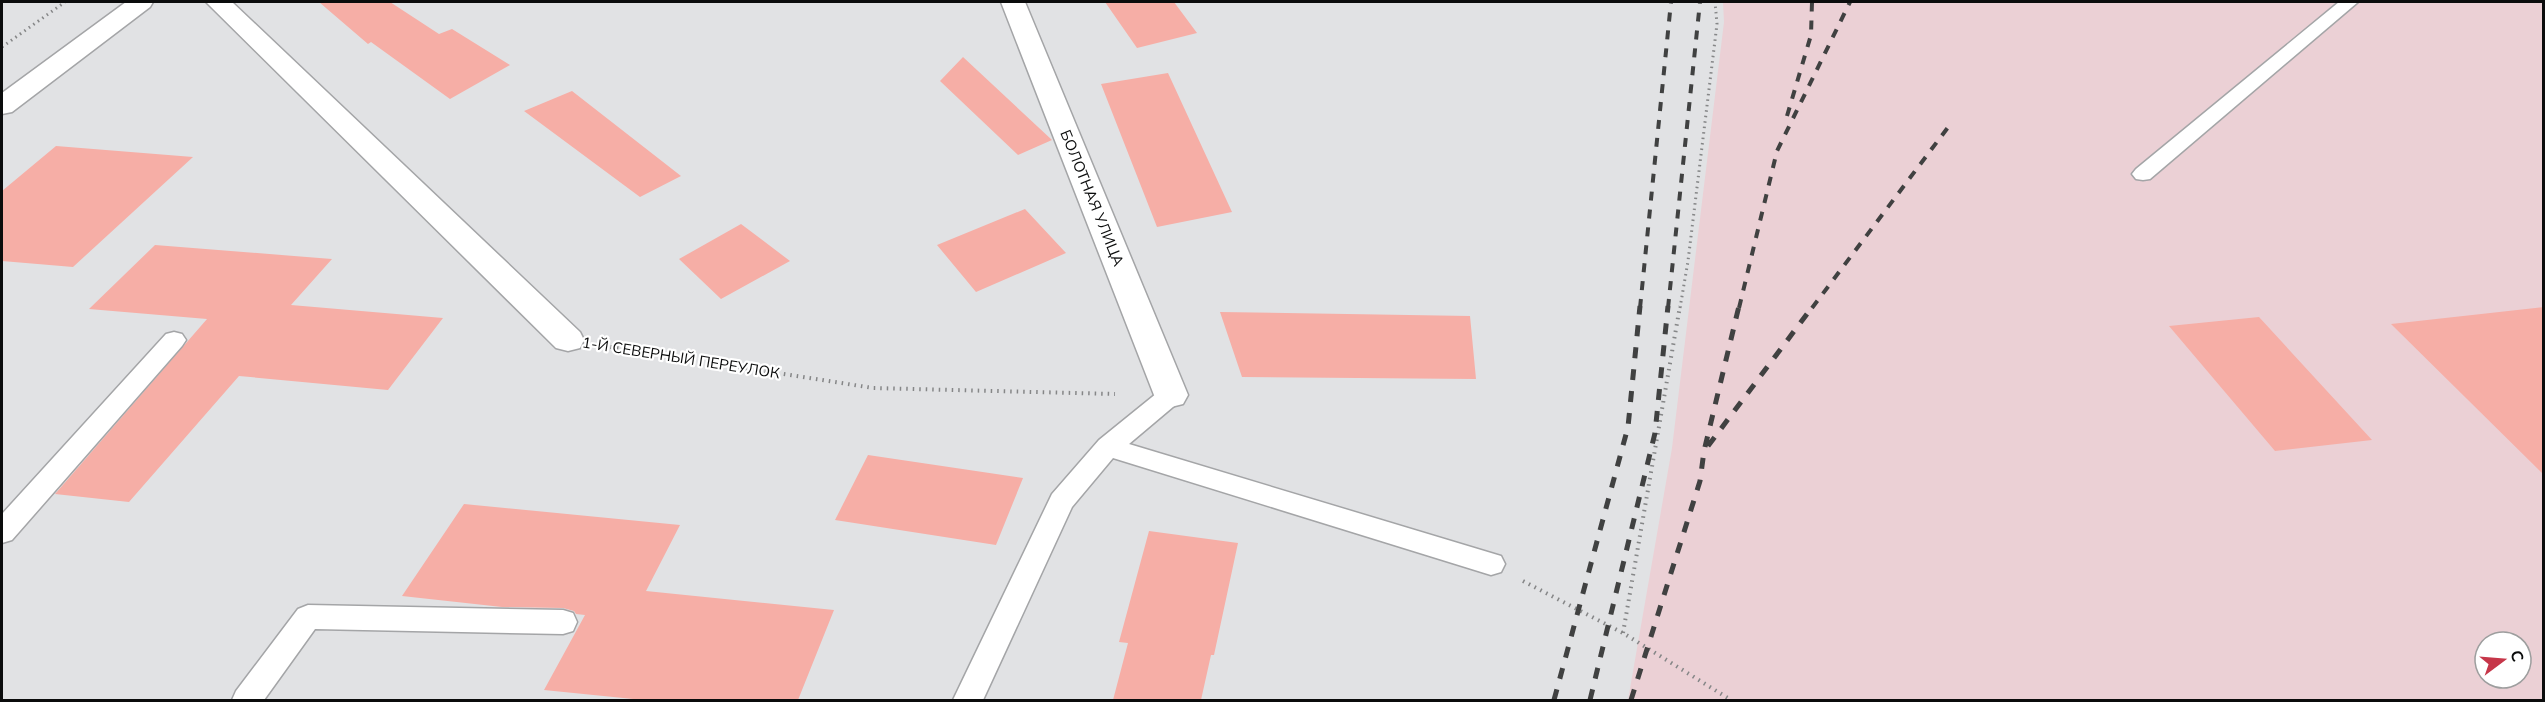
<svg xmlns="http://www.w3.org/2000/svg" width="2545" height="702" viewBox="0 0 2545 702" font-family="Mulish,sans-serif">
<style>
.industrial{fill:#ebd0d5;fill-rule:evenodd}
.building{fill:#f6aea6}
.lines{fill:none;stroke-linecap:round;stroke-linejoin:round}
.lane-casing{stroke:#a4a5a7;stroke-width:3}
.street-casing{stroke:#a4a5a7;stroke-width:3}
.path-far1{stroke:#858687;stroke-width:3;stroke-dasharray:1.5 4;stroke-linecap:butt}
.path{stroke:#858687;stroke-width:4;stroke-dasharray:1.5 5;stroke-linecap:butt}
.lane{fill:#fff;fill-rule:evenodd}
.street{fill:#fff;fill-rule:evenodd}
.rail-far1{stroke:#404141;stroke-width:4;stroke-dasharray:9 9;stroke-linecap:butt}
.rail{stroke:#404141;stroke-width:5;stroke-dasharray:11 11;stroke-linecap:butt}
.labels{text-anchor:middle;stroke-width:4.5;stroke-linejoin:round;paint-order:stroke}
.street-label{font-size:15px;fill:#0b0c0c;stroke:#fff}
</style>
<rect width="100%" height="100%" fill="#e1e2e4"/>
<path class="industrial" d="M1723,2H2543V700H1628L1672,448L1724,22ZM2485,642H2521V678H2485Z"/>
<path class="building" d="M319,2H390L439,34L452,29L510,65L450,99L371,42L368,44Z
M1105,2H1174L1197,33L1137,48Z
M963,57L1052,140L1018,155L940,81Z
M1168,73L1232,212L1157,227L1101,84Z
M572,91L681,176L640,197L524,111Z
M56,146L193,157L73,267L2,261V191Z
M1025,209L1066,253L976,292L937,245Z
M741,224L790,261L721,299L679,259Z
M155,245L332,259L291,305L443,318L388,390L239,376L129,502L55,494L207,319L89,309Z
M2544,307V475L2391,324Z
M1220,312L1470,316L1476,379L1242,377Z
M2259,317L2372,440L2275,451L2169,326Z
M868,455L1023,478L996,545L835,520Z
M464,504L680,525L646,591L834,610L798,700H643L544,690L585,615L576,614L574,611L563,608L502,607L402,596Z
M1149,531L1238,543L1214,655H1211L1201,700H1113L1128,643L1119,642Z"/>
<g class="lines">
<g class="lane-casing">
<path id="lane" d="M2339,2H2358L2150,179L2143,180L2136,179L2132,174L2136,169Z
M174,332L182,334L186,340L182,346L12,540L2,543V514L166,334Z
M1171,386L1180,389L1183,395L1180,401L1129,444L1501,556L1505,564L1501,572L1491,575L1113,458L1072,507L983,700H953L1052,494L1099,440L1162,389Z
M308,605L563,610L573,613L577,622L573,631L563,634L315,629L264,700H232L236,691L298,609Z"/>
</g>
<g class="street-casing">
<path id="street" d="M126,2H153L150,7L12,112L2,114V93Z
M206,2H232L580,332L584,340L580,348L568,351L556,348Z
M1001,2H1025L1188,395L1183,404L1171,407L1159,404L1154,395Z"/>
</g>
<path class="path-far1" d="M2,47L65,2
M1680,308L1688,261L1717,24L1715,2"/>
<path class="path" d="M604,346L873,388L1115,394
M1523,581L1623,633L1731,700
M1623,633L1680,306"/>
<use href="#lane" class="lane"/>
<use href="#street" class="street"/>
<path class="rail-far1" d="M1787,116L1811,35L1812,2
M1640,308L1671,2
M1668,308L1700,2
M1739,308L1777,151L1850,2
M1812,308L1952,122"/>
<path class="rail" d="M1708,446L1813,306
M1554,700L1628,427L1640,306
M1590,700L1655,433L1668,306
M1631,700L1700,481L1704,451L1739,306"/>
</g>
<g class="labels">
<g class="street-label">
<text transform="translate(1092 198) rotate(68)" y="5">БОЛОТНАЯ УЛИЦА</text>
<text transform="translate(681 358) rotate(9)" y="5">1-Й СЕВЕРНЫЙ ПЕРЕУЛОК</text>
</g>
</g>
<rect width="2545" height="702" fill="none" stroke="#0b0c0c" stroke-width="6"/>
<g transform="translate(2503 660) rotate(74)"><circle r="28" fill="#ffffff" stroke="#9d9e9e" stroke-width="1.5"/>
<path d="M0-4.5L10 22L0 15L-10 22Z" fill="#c63649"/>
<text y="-9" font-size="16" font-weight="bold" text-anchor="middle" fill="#0b0c0c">С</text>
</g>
</svg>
